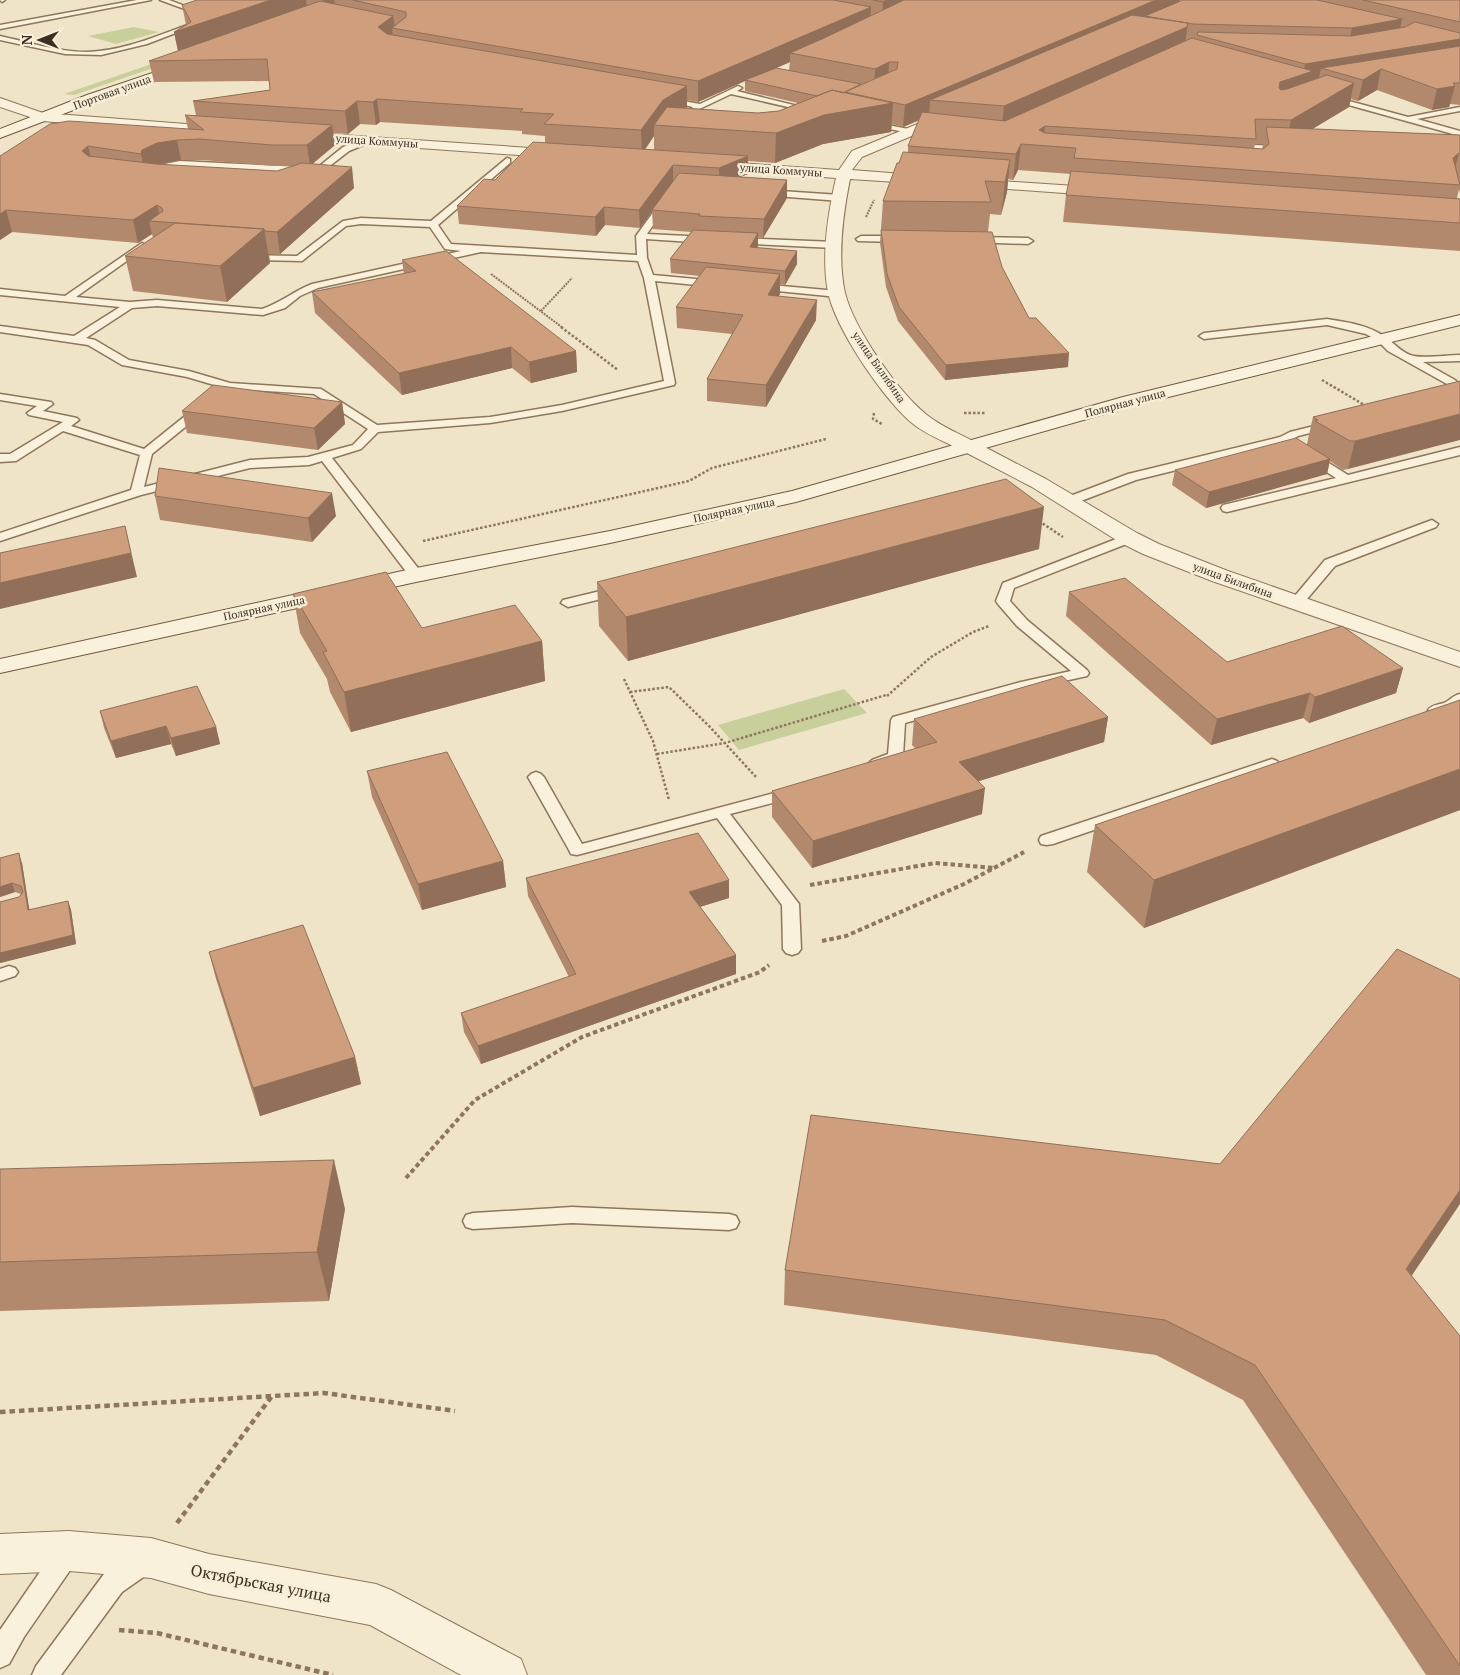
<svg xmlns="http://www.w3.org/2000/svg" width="1460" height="1675" viewBox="0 0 1460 1675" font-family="'PT Serif',serif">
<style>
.green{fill:#c9cf9b}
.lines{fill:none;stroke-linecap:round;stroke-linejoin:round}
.service-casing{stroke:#8d765c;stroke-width:3}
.minor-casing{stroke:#8d765c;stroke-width:2}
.tertiary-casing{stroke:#8d765c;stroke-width:2}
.secondary-casing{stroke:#6f573f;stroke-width:2}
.path-far3{stroke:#8d765c;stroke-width:2;stroke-dasharray:2 1;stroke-linecap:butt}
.path-far2{stroke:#8d765c;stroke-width:2.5;stroke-dasharray:2.5 2;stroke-linecap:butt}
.path-far1{stroke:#8d765c;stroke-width:4;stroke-dasharray:4.5 3;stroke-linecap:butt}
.path{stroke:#8d765c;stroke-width:4.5;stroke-dasharray:5.5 4;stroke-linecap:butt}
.service{fill:#faf1dc;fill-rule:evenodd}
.minor{fill:#faf1dc;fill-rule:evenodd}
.tertiary{fill:#faf1dc;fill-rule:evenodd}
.secondary{fill:#faf1dc;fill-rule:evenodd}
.wall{fill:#b2896c;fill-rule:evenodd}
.shaded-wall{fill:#916f58}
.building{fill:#cf9f7d;stroke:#916f58}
.labels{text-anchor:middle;stroke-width:5;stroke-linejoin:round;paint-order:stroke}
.far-street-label{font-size:11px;fill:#3d2e20;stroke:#f7eed8}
.near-street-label{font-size:16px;fill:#3d2e20;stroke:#f7eed8}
</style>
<rect width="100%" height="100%" fill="#f0e4c8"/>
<path class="green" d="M134,27L159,32L116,44L88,36Z
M175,56L174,61L74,95L64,94Z
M844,689L867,713L739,750L718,725Z"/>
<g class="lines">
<g class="service-casing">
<path id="service" d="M0,0H5L2,2Z
M137,0H151L0,29V25Z
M160,0H169L206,14L201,15Z
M199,21L204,22L147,44L101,55L65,54L0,40V36C28,42 58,52 87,52C126,51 163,33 199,21Z
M738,86L742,88L737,91L818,111L814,113L731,94L691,113L687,111L693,107L662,100L666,98L700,104Z
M1327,95L1408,117L1460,107V111L1417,119L1460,131V136L1327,99Z
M867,121L924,132L928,134L924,136L870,125L866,123Z
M365,139H368V143L349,151L313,179L306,177L343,147Z
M1252,145L1285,146L1289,148L1285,150H1259L1262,170L1258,173L1254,170Z
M507,158L510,159V163L438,225L451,244L637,255L636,236L662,200L665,199L669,202L647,234L707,237L712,240L707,243L646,239L647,258L653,275L717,281L722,284L717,287L655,281L675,383L674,385L562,411L490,423L378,432L361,449L332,458L421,572L423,575L421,578H411L322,461L309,465L250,468L141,495L0,541V533L131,490L140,455L63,431L16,461L0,462V454H10L63,422L29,415L27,413L37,406L0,400V394L51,402L53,404L43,411L77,418L79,420L71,426L144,449L221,387L187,377L122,365L88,345L0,332V326L74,336L120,307L0,295V289L65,296L142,243L147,246L145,248L76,297L130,302L157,300L262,309C280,303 294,291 312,284L461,251L445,249L430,227L361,224L346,226L302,261L248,260L245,259V255L297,256L343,221L361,218L431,221ZM481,252L638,261L644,278L664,381L562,405L490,417L377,425L321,389L230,383L189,371L129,360L95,340L86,338L132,308L157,306L263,315L285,308L300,296L318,288ZM232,389L314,394L368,429L353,445L308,457L250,460L144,487L152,454Z
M180,161L302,167L306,170L302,173L180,167L164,169L150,178L146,175L159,165Z
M766,190L840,195L844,198L840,201L763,195V191Z
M861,236H901L906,239L901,242L858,241L856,239Z
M973,237L1028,238L1033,241L1028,244L970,242L968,240Z
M737,238L834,242L839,245L834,248L734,243V239Z
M759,284L838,291L843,294L838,297L756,289L754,287Z
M1327,319C1346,322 1369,325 1385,337C1394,343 1400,351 1410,355C1420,359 1448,355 1460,355V361L1423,362L1455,380L1460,385V393L1446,398L1442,397L1440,395L1450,389L1447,384L1388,351L1378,341L1366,334L1327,325L1204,339L1199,336L1204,333Z
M1330,422L1334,423L1336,425L1334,427L1298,436L1292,440L1348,475L1460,447V455L1227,512L1223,511L1221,508L1223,505L1336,478L1282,444L1136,480L1073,504L1069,505L1063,501L1065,498L1128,474L1280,437L1290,432Z
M1432,520L1438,524L1436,527L1335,566L1301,606H1291L1289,603L1325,560Z
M1129,534L1135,538L1134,541L1014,588L1010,601L1027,620L1087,670L1089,673L1087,676L1028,689L905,723L903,756L900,759L877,768L872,766L869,763L872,760L888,754L891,720L893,717L1021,682L1071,671L1017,626L998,604L996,601L1003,583Z
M617,587L624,591L622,594L568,607L561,603L563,600Z
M1460,694V706L1457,708L1435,714L1430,713L1428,710C1432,704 1440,705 1446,702C1451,699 1454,695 1460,694Z
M1272,759L1277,761L1280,764L1277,767L1053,844L1047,845L1041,844L1039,840L1041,836Z
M536,772L541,774L544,777L582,844L793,788L799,790L801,793L799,796L730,814L799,904L801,949L798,953L792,955L786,953L783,949L782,905L717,818L577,855L571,854L569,850L528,777L531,774Z
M9,966L15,968L18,972L15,976L0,981V969Z
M572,1207L729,1214L736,1216L739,1222L736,1228L729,1230L572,1223L473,1229L466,1227L463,1221L466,1215L473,1213Z
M66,1543L75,1547L78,1555L75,1563L24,1637L9,1664L0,1668V1630L57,1547Z
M143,1551L152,1555L155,1563L152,1571L122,1592L61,1675H32L36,1666L104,1574L134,1555Z"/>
</g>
<g class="minor-casing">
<path id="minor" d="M970,441L977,443L1046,479L1137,533L1159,544L1228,571L1460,652V667L1212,581L1143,554L1121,543L1032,487L963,451L960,447L963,443Z
M69,1531L151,1538L209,1554L376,1584L391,1590L521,1659L527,1675H461L370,1625L209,1594L151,1578L69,1571L0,1574V1534Z"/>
</g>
<g class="tertiary-casing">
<path id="tertiary" d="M0,98L43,113L225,127L232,131L225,135L42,121L0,107Z
M949,111L954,112L956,115L954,118L862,157L852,170L928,176L933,177L935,180L933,183L928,184L850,179C843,214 837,257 845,293C854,329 898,392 927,415C942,427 960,434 977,443L980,447L977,451C966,454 958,449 949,444C936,438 923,432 912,423C883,398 836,330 828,292C821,256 828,213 836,178L709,169L704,168L702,165L704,162L709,161L839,170L852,151Z
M298,132L559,150L566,154L559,158L293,139L291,136L293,133Z
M971,179L1105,188L1110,189L1112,192L1110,195L1105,196L966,186L964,183L966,180Z"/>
</g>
<g class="secondary-casing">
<path id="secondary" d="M188,61L192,62L194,65L192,68L97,101L0,138V129L87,95Z
M1460,315V325L1136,405L796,502L610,543L416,582L0,673V659L416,568L610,531L792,491L1123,397Z"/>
</g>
<path class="path-far3" d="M866,217L874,200
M491,274L563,328
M541,311L572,278"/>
<path class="path-far2" d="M561,327L618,370
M1322,380L1366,406
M874,413L873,419L882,424
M964,413H986
M1039,521L1063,537
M423,541L689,481L712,468L826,439
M624,679L653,741L669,800
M630,692L669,687L709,726L756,777
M887,696L931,657L973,632L989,626
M657,754L725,743L886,695"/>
<path class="path-far1" d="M810,885L935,863L994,868
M822,941L846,936L964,884L1024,852
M406,1178L475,1100L582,1037L760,972L769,965"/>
<path class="path" d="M0,1412L324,1393L455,1411
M177,1523L272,1396
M119,1630L157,1633L333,1675"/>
<use href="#service" class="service"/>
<use href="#minor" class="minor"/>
<use href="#tertiary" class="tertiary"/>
<use href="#secondary" class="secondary"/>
</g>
<path class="wall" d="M197,0H1180V1L1183,0H1460V105L1450,104L1449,107L1432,110L1377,90L1358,101L1351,99L1349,107L1312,129L1460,135V194L1459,189L1457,198L1460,199V251L1063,222L1066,195L1071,174L1018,170L1013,180L1008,179L1007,192L1001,215L990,214L988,232L1002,267L1029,318L1068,367L945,380L898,321L886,287L880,243L883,201L899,163L908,153V146L919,120L903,127L892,124L891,132L823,144L775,163L748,161V174L740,177L787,180V198L763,238L758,237V246L757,248L797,251V264L785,285L780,284V294L778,296L816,320L766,407L707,401V379L732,334L677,328L676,307L700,276L671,273L670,259L691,232L653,229L652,210L640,228L605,225L596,236L459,224L457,206L495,180L545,143V136L522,134V131L380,122L376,125L360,124L348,134L333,133L335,145L312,164L354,188L280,254H269L270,263L227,302L133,291L125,256L153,238L152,234L138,243L12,232L0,240V156L188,129L185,115H196L193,101L270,90L269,81L154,82L149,61L178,51L174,32L186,25L182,5ZM790,62L789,70L769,71ZM745,81V91L798,103L779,111L758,113L687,108V100L698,102ZM654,136V150L645,149ZM1255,144H1263L1262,149L1254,148ZM181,160H203L275,166H294L277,171L160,165Z
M402,260L576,351L577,372L531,383L512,368L402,395L315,313L312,292L404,274Z
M1460,381L1348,469L1343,470L1330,461L1327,474L1206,508L1172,485L1175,470L1307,444L1313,417Z
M342,402L345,424L318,450L187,433L182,411Z
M155,496L336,516L312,542L160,520Z
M1039,549L628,661L599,626L597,582Z
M1069,592L1227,662L1403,668L1396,693L1309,723L1303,718L1211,745L1066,616Z
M293,594L422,628L542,641L545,681L351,732L330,692L327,679L300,633Z
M1460,700V810L1144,928L1087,872L1095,825Z
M100,711L216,727L220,744L176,756L171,744L116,758L104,728Z
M1108,717L1104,742L978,781L982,814L812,868L772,817V791L916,749L912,745L914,719Z
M367,771L503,861L506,887L422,910L372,797Z
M0,858L22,863L29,910L68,901L71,910L76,944L0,963V902L19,897L21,894L15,892L0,897Z
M526,878L729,898L700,907L736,955V974L481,1064L464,1032L461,1013L569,977L528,896Z
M209,952L355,1057L361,1084L260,1116L216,979Z
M1220,1164L1412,1276L1460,1336V1675H1426L1243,1400L1156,1355L784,1305L785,1270Z
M0,1169L345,1209L329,1301L0,1311Z"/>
<path class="shaded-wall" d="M271,0H306L308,15L180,60L174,32Z
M323,0H334L335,5L325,9Z
M887,0H925L882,21L883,2Z
M1156,0H1180L1179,6L930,100L929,116L903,127L905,105Z
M871,7L870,27L790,53V62L747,81L745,80V81L698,102V81Z
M393,16L395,28H392L393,38L378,27Z
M1402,19L1398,39L1348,48L1352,28Z
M1188,23L1184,51L1001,137L1004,106Z
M1460,39V50L1381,69L1377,90L1358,101L1363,80L1321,68L1318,82L1275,106L1280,82L1303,75L1305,64Z
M889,62L888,82L874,90L875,69Z
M1354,83L1349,107L1286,145L1291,120Z
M687,86V108L654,125V136L642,154L641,130L663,100Z
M1455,86L1449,107L1432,110L1437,89Z
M377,99L380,122L376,125L373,102Z
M357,101L360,124L348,134L345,111Z
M893,103L891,132L823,144L775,163L776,133L824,115Z
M332,125L335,145L310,166L307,145Z
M1045,126L1043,146L1039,130Z
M177,140L181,160L161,164L146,171L145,175L141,154L142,150L157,143Z
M1021,144L1018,170L1013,180L1016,154Z
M88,146L93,167L82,151Z
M1459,153L1452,179L1446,184L1453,158Z
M748,156V174L719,185V168Z
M1010,160L1007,192L1001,215L1005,182Z
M673,165V182L640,228L639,210Z
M352,167L354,188L280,254L277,232Z
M787,180V198L763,238L764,219Z
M157,205L161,222L149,221L152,234L138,243L133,220Z
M604,207L605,225L596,236L595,217Z
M6,210L12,232L0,240V214Z
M264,229L270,263L227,302L220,266Z
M758,233V246L750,260V247Z
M797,251V264L785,285V271Z
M780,274V294L767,315L768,295Z
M817,300L816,320L766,407V385Z
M511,347L512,368L402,395L399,373Z
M576,351L577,372L531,383L529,362Z
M1069,353L1068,367L945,380L946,365Z
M342,402L345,424L318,450L314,428Z
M1460,414V440L1348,469L1355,441Z
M1330,459L1327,474L1206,508L1209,492Z
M332,493L336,516L312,542L308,518Z
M1044,507L1039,549L628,661L626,617Z
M125,526L137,577L0,609V583Z
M542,641L545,681L351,732L344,692Z
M1403,668L1396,693L1309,723L1315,697Z
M1310,693L1303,718L1211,745L1217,719Z
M1108,717L1104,742L957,788L959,762Z
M166,726L171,744L116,758L111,741Z
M216,727L220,744L176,756L171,738Z
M1460,769V810L1144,928L1154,880Z
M985,788L982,814L812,868L813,841Z
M19,853L22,863L31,920L28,910Z
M503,861L506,887L422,910L418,884Z
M729,880V898L689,910V892Z
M12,883L15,892L0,897V887Z
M68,901L71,910L76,944L0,963V953Z
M736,955V974L481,1064L478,1046Z
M355,1057L361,1084L260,1116L253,1088Z
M334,1160L345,1209L329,1301L317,1252Z
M1460,1190V1204L1392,1305L1406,1269Z"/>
<path class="building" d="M197,0H271L174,32L191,22L182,5Z
M353,0H833L871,7L698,81L392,28L406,17V12Z
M873,0H887L883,2Z
M904,0H1156L905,105L845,92L897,69L898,62H889L875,69L790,53L822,39Z
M1183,0H1317L1402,19L1352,28L1193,24L1145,16Z
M1363,0H1460V22Z
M320,1L393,16L378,27L387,34L687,86L663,100L641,130L544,124L554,114L520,112L523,109L377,99L373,102L357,101L345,111L193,101L270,90L267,59L149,61Z
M1132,15L1188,23L1187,27L1004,106L930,100Z
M1415,22L1460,33V39L1305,64L1197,35L1198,32L1352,36L1405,27Z
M1192,38L1313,71L1280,82L1279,88L1281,90L1287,89L1327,75L1354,83L1291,120L1255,119L1256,139L1045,126L1039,130L1045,133L1263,149L1269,144L1266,127L1460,135V154L1459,153L1453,158L1460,185L1074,158L1076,148L1021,144L1016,154L908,146L922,112L1005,121Z
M1460,46V83H1453L1455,86L1437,89L1381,69L1363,80L1321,68Z
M776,68L861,84L843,93L832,90L817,96L745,80Z
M832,90L893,103L824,115L776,133L654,125L667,107L758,113L779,111Z
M185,115L332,125L307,145H272L199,139L177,140L157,143L142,150L141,154L88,146L82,151L88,156L156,164L277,171L302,163L352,167L277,232L265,231L264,229L149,221L163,211L162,208L157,205L133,220L6,210L0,214V156L50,124L69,121L204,130Z
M533,142L748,156L719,168L673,165L639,210L604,207L595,217L457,206L484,179L495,180Z
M903,152L1010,160L1005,182L985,181L991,202L883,201L897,163H899Z
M1071,171L1460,199V223L1066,195Z
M679,173L787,180L764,219L699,216L700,214L652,210Z
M175,223L264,229L220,266L125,256Z
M693,230L758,233L750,247L797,251L785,271L670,259Z
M881,230L992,232L1002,267L1029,318H1036L1069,353L946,365L899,307L887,274Z
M446,251L576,351L529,362L511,347L399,373L312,292L416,271L402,260Z
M706,267L780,274L768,295L817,300L766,385L707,379L743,315L676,307Z
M1460,381V414L1355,441H1350L1315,421L1318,420L1313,417Z
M213,385L342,402L314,428L182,411Z
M1296,438L1330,459L1209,492L1175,470Z
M159,468L332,493L308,518L155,496Z
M1006,479L1044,507L626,617L597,582Z
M125,526L131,553L0,583V553Z
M386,572L422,628L515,605L542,641L344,692L323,652L327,651L293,594Z
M1125,578L1227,662L1342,626L1403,668L1315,697L1310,693L1217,719L1069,592Z
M1062,676L1108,717L959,762L985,788L813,841L772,791L937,742L914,719Z
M197,686L216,727L171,738L166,726L111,741L100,711Z
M1460,700V769L1154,880L1095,825Z
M447,752L503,861L418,884L367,771Z
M698,833L729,880L689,892L736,955L478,1046L461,1013L576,974L526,878Z
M19,853L28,910L68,901L73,935L0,953V902L19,897L23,892L21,886L12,883L0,887V858Z
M303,925L355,1057L253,1088L209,952Z
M1397,949L1460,979V1190L1406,1269L1460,1336V1666L1255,1365L1165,1320L785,1270L811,1115L1220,1164Z
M334,1160L317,1252L0,1262V1169Z"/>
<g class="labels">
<g class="far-street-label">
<text transform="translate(112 92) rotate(-20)" y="4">Портовая улица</text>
<text transform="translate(377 141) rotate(4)" y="4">улица Коммуны</text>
<text transform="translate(781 170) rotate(4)" y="4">улица Коммуны</text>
<text transform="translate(879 367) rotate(55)" y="4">улица Билибина</text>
<text transform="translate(1125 403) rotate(-15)" y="4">Полярная улица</text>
<text transform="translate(734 510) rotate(-12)" y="4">Полярная улица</text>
<text transform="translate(1233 580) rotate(20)" y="4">улица Билибина</text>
<text transform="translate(264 608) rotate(-12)" y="4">Полярная улица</text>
</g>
<g class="near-street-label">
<text transform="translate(261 1583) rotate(11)" y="6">Октябрьская улица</text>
</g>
</g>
<g transform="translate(40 40) rotate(270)" stroke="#f7eed8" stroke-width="4" paint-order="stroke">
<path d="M0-4L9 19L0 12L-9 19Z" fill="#3d2e20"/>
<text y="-8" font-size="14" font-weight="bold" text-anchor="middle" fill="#3d2e20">N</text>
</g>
</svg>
